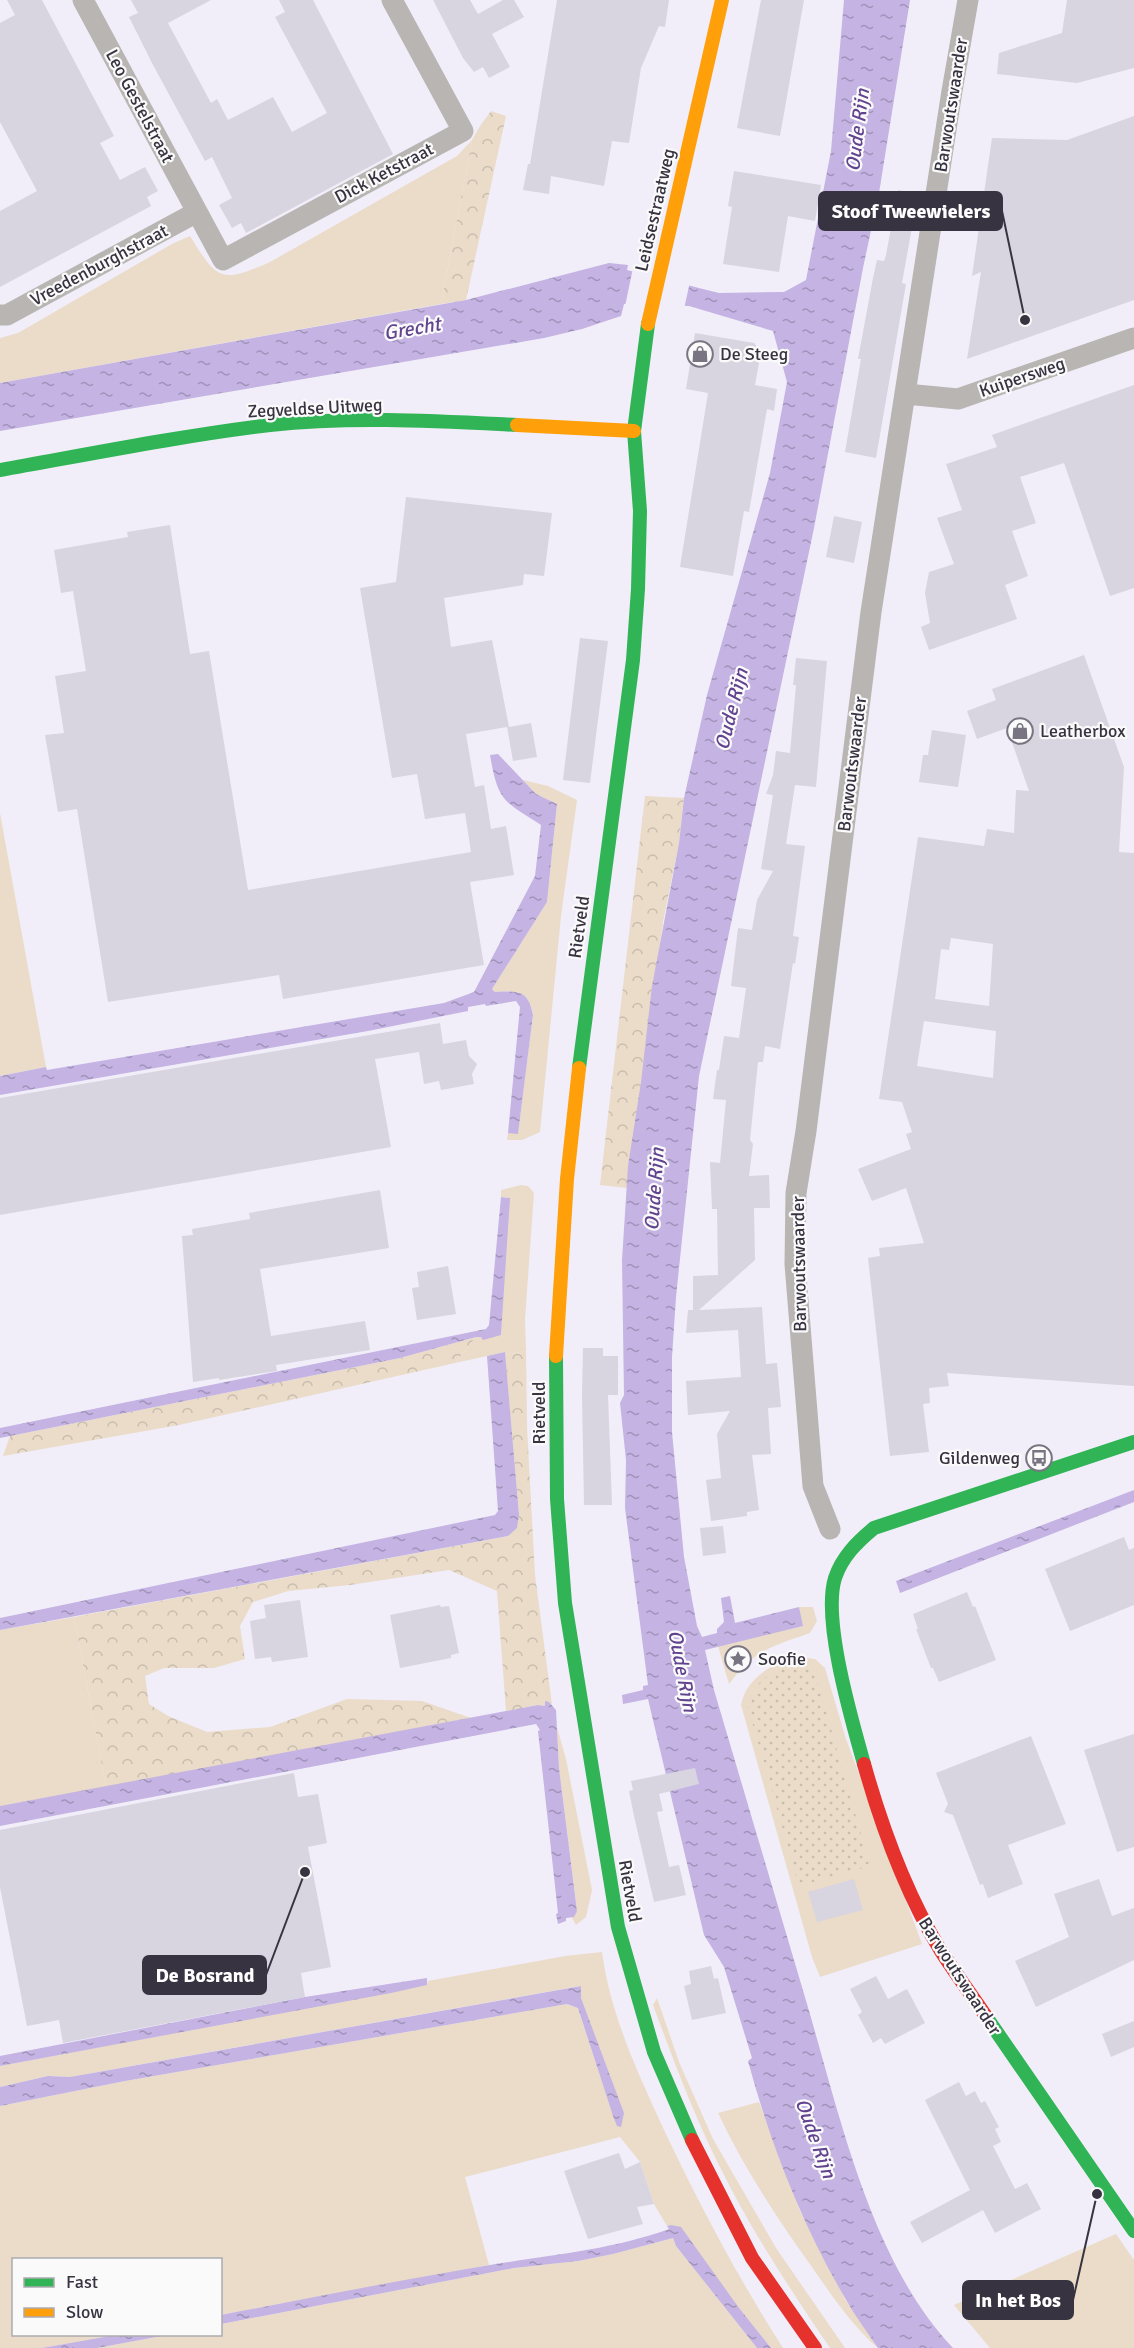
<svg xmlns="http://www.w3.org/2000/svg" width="1134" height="2348" viewBox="0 0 1134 2348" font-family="Signika,sans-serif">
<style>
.green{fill:#eadcc9}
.forest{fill:url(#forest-crowns)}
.park{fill:url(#park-dots)}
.water{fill:url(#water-ripples)}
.pier{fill:#f1eef9}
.building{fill:#d8d4e0;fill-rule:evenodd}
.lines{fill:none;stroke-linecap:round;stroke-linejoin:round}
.street{stroke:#b8b5b2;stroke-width:21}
.fast{stroke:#30b455;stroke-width:14}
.slow{stroke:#ff9f0a;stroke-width:14}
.jam{stroke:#e5322d;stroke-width:14}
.labels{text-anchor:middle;stroke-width:4.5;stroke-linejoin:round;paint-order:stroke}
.street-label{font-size:18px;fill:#373340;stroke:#fafafa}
.poi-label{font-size:18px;fill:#373340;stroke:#fafafa;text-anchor:start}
.water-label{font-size:20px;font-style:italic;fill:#61438f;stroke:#fafafa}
.leader{fill:none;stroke:#373340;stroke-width:2}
.callout-dot{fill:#373340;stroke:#fafafa;stroke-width:2}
.callout{fill:#373340;stroke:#373340;stroke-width:2}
.callout-label{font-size:20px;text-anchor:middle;font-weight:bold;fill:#fff}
</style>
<defs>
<pattern id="forest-crowns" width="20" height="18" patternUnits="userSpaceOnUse" patternTransform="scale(1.5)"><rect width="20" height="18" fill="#eadcc9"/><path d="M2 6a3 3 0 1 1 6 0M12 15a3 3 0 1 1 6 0" fill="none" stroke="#c9bdae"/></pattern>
<pattern id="park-dots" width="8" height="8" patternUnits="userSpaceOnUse" patternTransform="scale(1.5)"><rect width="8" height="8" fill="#eadcc9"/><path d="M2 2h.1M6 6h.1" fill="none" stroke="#c9bdae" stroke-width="1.8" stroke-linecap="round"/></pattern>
<pattern id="water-ripples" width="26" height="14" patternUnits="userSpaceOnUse" patternTransform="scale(1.5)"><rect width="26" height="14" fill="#c4b3e3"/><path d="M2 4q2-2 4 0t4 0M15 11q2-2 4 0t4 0" fill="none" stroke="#a092b9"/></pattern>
</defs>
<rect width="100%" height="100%" fill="#f1eef9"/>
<path class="green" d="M472,140L441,304L0,383V338L18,333L172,244L190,236C217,280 221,284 270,262L457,156Z
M523,780L548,786L577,800L561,916L540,1132L522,1140H507L508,1133H518L533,1015C528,990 519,991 495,992L492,989L547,902L557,804L536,794Z
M0,813L46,1067L0,1076Z
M521,1185L528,1186L534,1193L525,1319L526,1351L505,1355V1352L455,1363L476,1337L501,1335L507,1197H501V1190Z
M799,1607H813L817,1621L810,1633C771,1647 755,1649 729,1684L718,1646L802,1626Z
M74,1617L106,1787L0,1806V1630Z
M799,1657L815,1659L825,1668L846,1739L922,1944L820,1977L812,1957L741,1705C746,1678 773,1662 799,1657Z
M557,1727L566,1759L592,1890L586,1917L576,1925L572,1918L577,1910L559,1768Z
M602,1952C611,2017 638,2073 665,2132C700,2206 739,2279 783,2348H771L671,2225L667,2226L654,2204L640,2162L620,2137L465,2177L489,2265L221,2315L220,2260H14V2334L115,2335L42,2348H0V2106L125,2081L567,2004L578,2008L613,2116L581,1998L580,1986L70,2077L48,2076L0,2087V2066L427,1985L428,1981L565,1956Z
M657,1998L679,2062L713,2139L776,2248L845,2348H830C790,2289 750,2229 719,2165C693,2113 673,2059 653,2005Z
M759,2102L800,2211L845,2299L878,2348C853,2327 833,2297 814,2270C778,2220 744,2168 718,2113Z
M1116,2234L1134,2260V2348H990L954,2305Z
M673,2238L676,2246L757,2348H97L167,2335L220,2334L221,2324L514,2268L578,2261L613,2254Z"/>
<path class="forest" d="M491,111L506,116L466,300L441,304L472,140L480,126Z
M645,796L684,798L679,843L663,922L627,1188L600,1185Z
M476,1337L455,1363L179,1425L3,1456L10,1436L400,1358Z
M526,1351L527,1427L535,1575L552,1705L549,1702H545L546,1706L538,1705L506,1711L497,1591L449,1570L350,1585L288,1591L253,1602L240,1626L245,1659L214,1668H164L145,1676L149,1704L168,1716L207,1732L270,1727L347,1699L422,1701L471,1718L106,1787L74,1617L508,1536L519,1515L505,1355Z"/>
<path class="park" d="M797,1664L814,1669L870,1866L799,1886L748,1707C755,1678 770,1673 797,1664Z"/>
<path class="water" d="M844,0H910L879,193L863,268L814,528L699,1076L676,1297L672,1357V1432L684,1557L697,1626L702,1637L717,1633V1629L724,1622L721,1598L730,1596L735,1623L799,1607L803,1626L705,1650L714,1690C745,1795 776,1899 807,2004C840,2116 871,2262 953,2348H878C867,2332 855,2316 845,2298C802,2225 770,2143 748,2061L752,2058L724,1967L704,1935L648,1699L623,1704L622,1695L643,1690V1686L648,1685L625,1508L626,1460L620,1403L624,1395L622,1260L628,1166L641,1082L652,986L679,843L684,798L707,695L770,473L787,382L773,331L689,306L624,304L621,316L582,329L544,338L0,431V383L466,300L609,263L628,265L627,270L719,293L784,292L806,280L831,151Z
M498,754L536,794L557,804L547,902L492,989L495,992C519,991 528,990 533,1015L518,1134L508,1133L520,1007L516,1001L486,1006L485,1004L468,1007V1011L368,1031L0,1095V1076L46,1067L47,1070L444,1003L474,992L535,876L541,825C503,801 498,801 490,755Z
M501,1197L510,1198L501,1335L483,1340L481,1337H476L400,1358L0,1438V1428L486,1329L489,1325Z
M505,1352L519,1515L517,1528L508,1536L0,1630V1618L495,1515L498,1511L487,1356Z
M1134,1490V1502L900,1593L896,1581Z
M545,1701L549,1702L556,1710L559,1768L577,1911L574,1917L566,1918V1921L558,1924L556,1914L558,1913L538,1731L540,1730L536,1724L0,1826V1806L538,1705L545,1706Z
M427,1978V1985L391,1993L0,2066V2056L305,1997Z
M581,1986V1998L624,2113L621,2127L617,2126L613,2116L578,2008L567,2004L125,2081L0,2106V2087L48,2076L70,2077Z
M671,2225L681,2227L739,2308L771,2348H757L676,2246L673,2238L613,2254L578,2261L514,2268L221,2324V2315C310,2298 400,2280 490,2265C550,2255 611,2250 669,2229L667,2226Z
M115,2335H167L97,2348H42Z"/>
<path class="pier" d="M633,268L690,282L684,309L626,307L624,311Z"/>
<path class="building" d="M7,0H42L114,136L100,143L120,180L145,167L158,191L147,197L151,206L0,287V211L37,191L0,122V23L15,15Z
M131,0H211L168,23L211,103L217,99L228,120L273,97L292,132L327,113L275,17L285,12L279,0H313L393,154L246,233L241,223L232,228L219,205L232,198L212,157L205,161L152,63L129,17L138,13Z
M433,0H470L478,14L503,0H514L524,17L492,34L510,67L489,78L483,67L474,72L463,58Z
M557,0H669L665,27L659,26L641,68L629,143L612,141L604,186L551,176L549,194L523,190L528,164H530Z
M761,0H804L780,136L737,128Z
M1067,0H1134V68L1077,83L997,74L999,53L1062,33Z
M1134,116V300L967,359L981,272L972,276L992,138L1067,140Z
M734,171L821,185L815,221L788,216L779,272L723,264L732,207L728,206Z
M898,190L918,194L902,283L906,284L876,458L845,452L861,359H858L873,278L877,260L884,261L886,255Z
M695,333L754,343L761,352L755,385L777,389L774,411L767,409L749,512L744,511L733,576L680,567L708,393L686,389Z
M1134,385V588L1110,596L1064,463L1020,477L1036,523L1012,531L1028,576L1005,585L1017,619L929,650L921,627L930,623L925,593L929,572L954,564L937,518L962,510L946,464L997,447L992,435Z
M406,497L552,513L544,576L524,574L523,585L444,598L451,647L492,640L509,727L531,723L537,757L513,761L507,727L466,734L475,787L484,785L491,829L506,826L514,875L470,882L484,965L283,999L279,975L108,1002L77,809L58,812L45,735L64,733L55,676L86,671L73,591L61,593L54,550L128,537L127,532L170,525L190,654L209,651L248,890L471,852L465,813L425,819L417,774L392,778L360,588L396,582Z
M834,516L862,522L854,563L826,557Z
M580,638L608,641L590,783L563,780Z
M1084,655L1124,767L1119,852L1134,853V1386L947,1373L949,1386L929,1388L930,1403L923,1404L929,1452L890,1456L868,1258L880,1256L879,1248L924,1243L906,1188L872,1201L858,1169L911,1149L906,1134L912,1132L902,1102L879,1099L918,837L984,846L987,829L1014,833L1016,790L1029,791L1007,728L977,739L967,711L996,700L992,689ZM951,938L993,944L989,1006L935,999L941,949L949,950ZM924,1021L996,1031L993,1078L917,1066Z
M796,658L827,661L816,787L795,785L786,844L805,846L793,936L799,937L795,964L793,963L780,1049L765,1046L763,1062H758L750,1140L753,1144L749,1176L769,1175L770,1208H754L755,1260L699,1310L762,1307L766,1364L777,1363L781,1407L768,1408L771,1454L752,1455L759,1510L747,1512V1516L711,1521L706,1480L721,1478L717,1434L730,1411L688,1415L686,1381L741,1377L738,1330L686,1333L688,1310H693V1276L718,1275L717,1209H712L710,1162L720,1163L726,1100L713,1099L717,1070H719L724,1036L739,1038L746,988L731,986L738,928L752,930L757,900L773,871L761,869L773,795L766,794L773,775L776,751L790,753L796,685H793Z
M932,730L966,735L958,787L919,782L923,755H928Z
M440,1023L443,1044L466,1040L469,1056L477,1064L472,1074L474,1084L441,1090L439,1081L424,1084L419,1052L375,1059L391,1147L0,1215V1098Z
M380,1190L389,1248L260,1269L271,1336L365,1321L370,1350L276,1365L277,1371L219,1380V1378L193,1382L182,1236L193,1235L192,1229L250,1219L249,1213Z
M448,1266L456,1314L417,1320L412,1288L419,1287L417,1272Z
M583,1348H603V1356H618V1395H608L612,1505H584L582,1394Z
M723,1526L726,1553L703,1556L700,1528Z
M1124,1537L1129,1550L1134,1548V1605L1070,1631L1045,1569Z
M967,1592L973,1607L975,1606L996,1660L939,1682L933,1668H931L916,1629H918L913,1614Z
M300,1600L308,1657L272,1662L271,1657L255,1659L250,1621L266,1618L264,1605Z
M440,1605L441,1607L449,1606L459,1653L451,1655V1658L400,1668L390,1615Z
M1134,1734V1847L1117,1852L1084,1750Z
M1031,1736L1066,1824L1008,1845L1023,1884L988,1898L983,1884L980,1885L953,1815L944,1812L948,1804L936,1773Z
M695,1768L699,1784L659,1794L663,1811L657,1812L669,1867L679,1865L686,1895L654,1902L634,1816L629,1791L633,1790L631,1781Z
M294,1773L298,1797L318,1794L327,1843L308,1847L331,1967L301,1973L305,1997L63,2043L59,2020L27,2026L0,1887V1830Z
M854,1879L863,1910L817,1922L808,1892Z
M1099,1879L1112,1916L1134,1908V1960L1036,2007L1015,1961L1069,1937L1054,1894Z
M711,1966L714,1979L718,1978L726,2013L692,2020L684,1986L691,1984L689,1971Z
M876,1976L888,1999L907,1989L925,2023L885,2044L881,2038L873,2043L858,2015L862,2012L850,1989Z
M1134,2021V2047L1111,2057L1102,2034Z
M959,2082L966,2096L975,2091L981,2103L985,2101L999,2127L995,2129L1001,2142L993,2146L1015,2189L1027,2183L1041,2209L995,2233L983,2210L922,2243L910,2222L970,2190L925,2100Z
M619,2153L625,2169L640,2162L654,2204L637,2207L643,2224L588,2239L564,2171Z"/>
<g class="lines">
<path class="street" d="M83,0L223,260L463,131L392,0
M0,315H7L197,212
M906,394L958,399L1134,338
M830,1529L813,1486L795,1264L796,1193L806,1131L871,612L952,91L968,0"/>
<path class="fast" d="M0,470C90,454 180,436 270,425C351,416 436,421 517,425
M579,1068L633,660L638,589L640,511L634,431L648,324
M556,1356L557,1499L565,1603L618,1927L654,2052L692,2140
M864,1764C852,1721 822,1620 835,1578C842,1557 857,1542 874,1528L1134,1442
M985,2015L1134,2231"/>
<path class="slow" d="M648,324L722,0
M517,425L634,431
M556,1356L567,1179L579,1068"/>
<path class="jam" d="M864,1764C882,1828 906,1894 941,1951C955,1973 971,1994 985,2015
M692,2140L752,2258L815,2348"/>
</g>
<defs>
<g id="shop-ring" transform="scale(1.35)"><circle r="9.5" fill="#fafafa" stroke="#787481" stroke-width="1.5"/><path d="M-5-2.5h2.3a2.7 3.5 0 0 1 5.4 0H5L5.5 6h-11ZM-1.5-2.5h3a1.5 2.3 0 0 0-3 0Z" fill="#787481"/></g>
<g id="bus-ring" transform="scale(1.35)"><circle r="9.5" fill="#fafafa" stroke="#787481" stroke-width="1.5"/><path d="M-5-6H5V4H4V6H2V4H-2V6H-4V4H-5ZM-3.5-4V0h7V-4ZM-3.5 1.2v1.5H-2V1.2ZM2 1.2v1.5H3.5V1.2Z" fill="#787481"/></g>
<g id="sight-ring" transform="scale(1.35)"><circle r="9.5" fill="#fafafa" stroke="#787481" stroke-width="1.5"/><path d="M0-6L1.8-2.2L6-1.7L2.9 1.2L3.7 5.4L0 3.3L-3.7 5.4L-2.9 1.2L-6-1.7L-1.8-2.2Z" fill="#787481"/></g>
</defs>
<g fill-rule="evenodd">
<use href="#shop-ring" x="700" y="354"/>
<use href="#shop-ring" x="1020" y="731"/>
<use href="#bus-ring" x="1039" y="1458"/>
<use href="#sight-ring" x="738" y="1659"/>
</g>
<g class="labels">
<g class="street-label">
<text transform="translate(951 105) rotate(-81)" y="6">Barwoutswaarder</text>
<text transform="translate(140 106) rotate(62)" y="6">Leo Gestelstraat</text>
<text transform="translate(384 173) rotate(-28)" y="6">Dick Ketstraat</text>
<text transform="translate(655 210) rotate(-77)" y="6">Leidsestraatweg</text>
<text transform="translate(99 265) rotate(-28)" y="6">Vreedenburghstraat</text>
<text transform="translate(1022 377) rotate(-19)" y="6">Kuipersweg</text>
<text transform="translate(315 408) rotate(-3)" y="6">Zegveldse Uitweg</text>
<text transform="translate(852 764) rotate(-83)" y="6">Barwoutswaarder</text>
<text transform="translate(579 927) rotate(-82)" y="6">Rietveld</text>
<text transform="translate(799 1264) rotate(-91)" y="6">Barwoutswaarder</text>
<text transform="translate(539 1413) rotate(-90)" y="6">Rietveld</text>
<text transform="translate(630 1891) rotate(80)" y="6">Rietveld</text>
<text transform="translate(960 1976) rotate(57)" y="6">Barwoutswaarder</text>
</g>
<g class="poi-label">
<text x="720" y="360">De Steeg</text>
<text x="1040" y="737">Leatherbox</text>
<text x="1020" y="1464" text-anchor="end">Gildenweg</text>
<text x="758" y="1665">Soofie</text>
</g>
<g class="water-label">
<text transform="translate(857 130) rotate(-83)" y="7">Oude Rijn</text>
<text transform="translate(412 328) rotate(-10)" y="7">Grecht</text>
<text transform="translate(731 709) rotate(-76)" y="7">Oude Rijn</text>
<text transform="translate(654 1189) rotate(-86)" y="7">Oude Rijn</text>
<text transform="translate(683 1671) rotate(79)" y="7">Oude Rijn</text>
<text transform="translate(816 2138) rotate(70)" y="7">Oude Rijn</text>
</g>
</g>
<path class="leader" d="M1025 320L1002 211M305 1872L266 1975M1097 2194L1073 2300"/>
<g class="callout-dot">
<circle cx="1025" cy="320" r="6"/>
<circle cx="305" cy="1872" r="6"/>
<circle cx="1097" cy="2194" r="6"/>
</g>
<g class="callout">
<rect x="819" y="192" width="183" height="38" rx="6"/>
<rect x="143" y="1956" width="123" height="38" rx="6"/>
<rect x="963" y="2281" width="110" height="38" rx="6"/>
</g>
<g class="callout-label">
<text x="911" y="218">Stoof Tweewielers</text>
<text x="205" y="1982">De Bosrand</text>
<text x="1018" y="2307">In het Bos</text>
</g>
<rect x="12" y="2258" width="210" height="78" fill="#fafafa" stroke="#acaab0" stroke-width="1.5"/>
<rect x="24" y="2278" width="30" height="9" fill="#30b455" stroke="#acaab0" stroke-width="1.5"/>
<text x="66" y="2288" font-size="18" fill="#373340">Fast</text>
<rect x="24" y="2308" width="30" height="9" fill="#ff9f0a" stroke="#acaab0" stroke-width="1.5"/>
<text x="66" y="2318" font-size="18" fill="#373340">Slow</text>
</svg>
